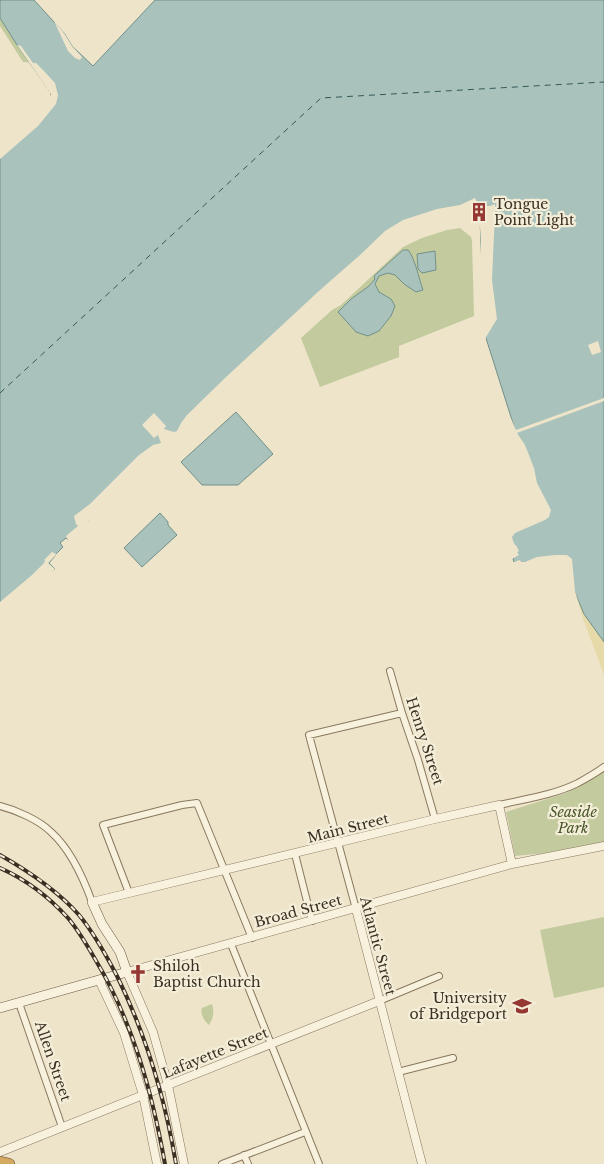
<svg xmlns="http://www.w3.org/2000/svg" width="604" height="1164" viewBox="0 0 604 1164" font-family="'Libre Baskerville',serif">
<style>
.green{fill:#c3cb9e}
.sand{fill:#e7daa9}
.water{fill:#aac2bc;stroke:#71908a}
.pier{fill:#ede4ca}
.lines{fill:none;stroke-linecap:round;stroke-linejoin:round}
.ferry{stroke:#325959;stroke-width:1;stroke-dasharray:6 5;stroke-linecap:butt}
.minor-casing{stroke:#89785f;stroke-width:8}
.tertiary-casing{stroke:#89785f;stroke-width:9}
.secondary-casing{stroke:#6b5942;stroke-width:10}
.motorway-casing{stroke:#574633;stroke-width:12}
.minor{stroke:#f8f1dd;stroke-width:6}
.tertiary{stroke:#f8f1dd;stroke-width:8}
.secondary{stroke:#f8f1dd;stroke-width:9}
.motorway{stroke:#d6a961;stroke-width:11}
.rail-casing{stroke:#3a2f22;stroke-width:4}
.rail{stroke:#f4eed9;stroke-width:2;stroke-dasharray:5.5;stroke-linecap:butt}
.labels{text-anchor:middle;stroke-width:4.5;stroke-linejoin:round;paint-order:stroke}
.poi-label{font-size:14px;fill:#3a2f22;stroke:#f4eed9;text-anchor:start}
.street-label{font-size:14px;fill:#3a2f22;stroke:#f4eed9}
.park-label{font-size:14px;font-style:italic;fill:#485529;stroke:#f4eed9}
</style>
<rect width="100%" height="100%" fill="#ede4ca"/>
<path class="green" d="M0,10L36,63L23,62L0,26Z
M460,228L471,237L472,241L474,316L399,346V357L320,387L301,338L332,310L341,305L403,247L422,238L447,230Z
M604,771V842L546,853L515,856L506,812L566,793L580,786Z
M604,917V987L554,998L540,930Z
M212,1004C214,1012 214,1017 209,1025C204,1021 200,1014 202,1008Z"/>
<path class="sand" d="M604,541V675L577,602L564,560Z"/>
<path class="water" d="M0,0H34L64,33L72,46L93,66L155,0H604V642L584,614L571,583L557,559L545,565L514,562L513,559L515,557L506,533L543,516L545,511L517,436L485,335L480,220L469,213L402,234L178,438L169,433L164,436L166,445L69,540L66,538L60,543L63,547L55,555V556L49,563L55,569L0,614V151L49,106L51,93L17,45L0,18Z
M403,250H408C415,258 419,279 423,290L416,292L404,284L395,275L388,273L379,276L375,284L379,292L391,299L395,306L391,316L379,331L368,336L356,332L338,312L351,299L369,286L375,279L374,276Z
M435,251L436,270L422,273L418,269L417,254Z
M236,412L273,454L238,485H202L181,462Z
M160,513L168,522V525L177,535L142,567L124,548Z"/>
<path class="pier" d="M54,21L64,33L72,46L82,57L80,60L75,58L68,51Z
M17,45L21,46L33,63H36L42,69L55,83L58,95L56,104L38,126L0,159V148L45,107L51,94Z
M475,198L478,204L481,206H490L495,204V212L492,280L497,319L486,337L485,343L482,335L481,280V241L480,227L478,222L473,216L469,215L403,237L183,435L179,440H177L168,435L166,438L169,445L168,451L167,452V450L166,449L109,504L88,522L83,530L70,542L66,537L67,535L78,526L76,524L74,516L90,504L139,455L153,445L161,443L158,435L154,438L142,425L154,413L166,426L164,429L174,432L177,431L181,423L187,415L225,378L320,290L360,255L385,231L403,220L437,209L460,205Z
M598,341L601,352L592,355L588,345Z
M604,398V401L517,433L525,445L534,468L537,483L551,510L549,517L545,520L515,533L512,537L513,541L515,545H516L519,551L517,552L519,555L514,558L512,557L507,547L504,531L507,528L514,525L541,514L542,511L515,437L504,403L516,430Z
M52,552L56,554L55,556L48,563L55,569L50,575L0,617V602L32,575L44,563L45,561L44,560Z
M555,555H567L572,559L575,591L583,618L568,584L559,565L556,562L546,567L525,573L519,570L515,564H513L514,562L520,560L521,562H525L537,557Z"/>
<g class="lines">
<path class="ferry" d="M0,393L321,98L604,82"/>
<g class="minor-casing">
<path id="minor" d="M390,671L402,713L418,760L435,819
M499,805C525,799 554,795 578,783C587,778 596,773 604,767
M0,806C16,810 39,820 51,832C71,850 83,877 92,902
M295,854L312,921
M129,893L103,825L182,805L197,803L252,938
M356,909L309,735L402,713
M231,944L319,1164
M379,1001L439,976
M19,1003L62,1127
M398,1072L453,1058
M244,1155L248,1164
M222,1164L305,1132"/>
</g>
<g class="tertiary-casing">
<path id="tertiary" d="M92,902L435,819L499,805L512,864
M356,909L422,1164
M99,980L124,1033L143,1095L157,1164
M0,1152L379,1001
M184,1164L168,1085L153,1032L127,972L512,864L604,846"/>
</g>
<g class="secondary-casing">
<path id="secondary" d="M0,1008L127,972L120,952L102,924L92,902"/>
</g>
<g class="motorway-casing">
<path id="motorway" d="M0,1162L9,1164"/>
</g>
<use href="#minor" class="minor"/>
<use href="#tertiary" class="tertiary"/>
<use href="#secondary" class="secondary"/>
<use href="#motorway" class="motorway"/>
<g class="rail-casing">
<path id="rail" d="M0,855C28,871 57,890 79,915C94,933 106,955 117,976C146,1035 165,1098 176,1164
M0,868C25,879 49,897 68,918C78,930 87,945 95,959C133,1022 152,1092 165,1164"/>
</g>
<use href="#rail" class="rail"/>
</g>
<defs>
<g id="building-bare" transform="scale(1.5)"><path d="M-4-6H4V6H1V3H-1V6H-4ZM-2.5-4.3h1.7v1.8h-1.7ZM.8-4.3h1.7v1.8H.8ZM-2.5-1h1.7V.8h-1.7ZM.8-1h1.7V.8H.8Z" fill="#953732" stroke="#f4eed9" stroke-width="2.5" paint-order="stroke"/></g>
<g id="church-bare" transform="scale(1.5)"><path d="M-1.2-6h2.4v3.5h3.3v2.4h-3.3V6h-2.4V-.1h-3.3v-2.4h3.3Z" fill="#953732" stroke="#f4eed9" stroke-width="2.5" paint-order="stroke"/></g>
<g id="university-bare" transform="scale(1.5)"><path d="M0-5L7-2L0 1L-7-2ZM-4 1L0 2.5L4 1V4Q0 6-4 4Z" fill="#953732" stroke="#f4eed9" stroke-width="2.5" paint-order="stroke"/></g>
</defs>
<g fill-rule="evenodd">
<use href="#building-bare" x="479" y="212"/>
<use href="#church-bare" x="138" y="974"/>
<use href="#university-bare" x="522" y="1006"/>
</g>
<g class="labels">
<g class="poi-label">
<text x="494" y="209">Tongue<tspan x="494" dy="16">Point Light</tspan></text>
<text x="153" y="971">Shiloh<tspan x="153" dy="16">Baptist Church</tspan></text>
<text x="507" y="1003" text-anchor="end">University<tspan x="507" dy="16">of Bridgeport</tspan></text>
</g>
<g class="street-label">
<text transform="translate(425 741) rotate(72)" y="5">Henry Street</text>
<text transform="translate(348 828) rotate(-14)" y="5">Main Street</text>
<text transform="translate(298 911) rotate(-15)" y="5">Broad Street</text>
<text transform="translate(378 946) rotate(75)" y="5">Atlantic Street</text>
<text transform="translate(215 1053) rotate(-22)" y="5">Lafayette Street</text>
<text transform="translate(53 1061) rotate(71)" y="5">Allen Street</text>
</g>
<g class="park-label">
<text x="573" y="817">Seaside<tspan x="573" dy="16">Park</tspan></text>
</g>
</g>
</svg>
